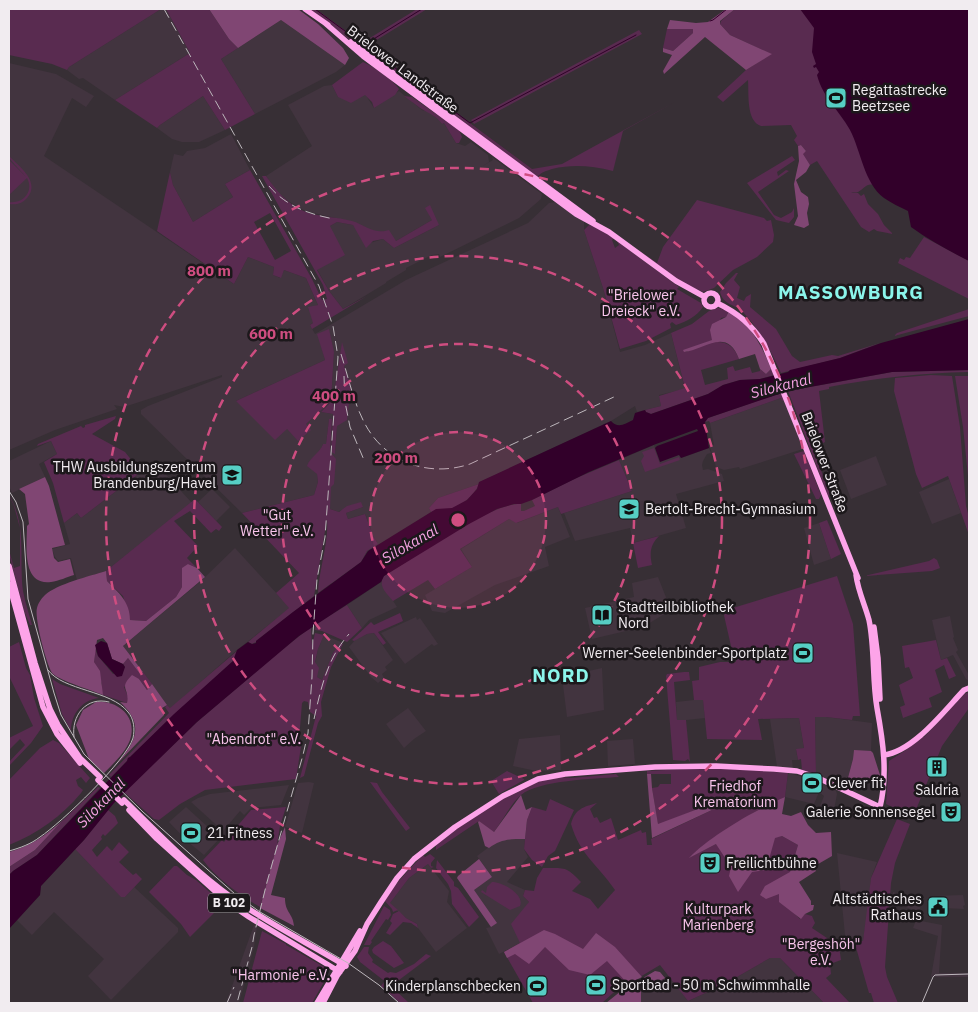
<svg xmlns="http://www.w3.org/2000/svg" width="978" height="1012" viewBox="0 0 978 1012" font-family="'IBM Plex Sans',sans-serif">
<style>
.built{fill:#42343f;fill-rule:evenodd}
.green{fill:#592b50;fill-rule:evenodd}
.forest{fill:#804673}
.water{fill:#32002a}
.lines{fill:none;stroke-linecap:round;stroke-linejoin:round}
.stream{stroke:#32002a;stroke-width:1}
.major{stroke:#fda4e9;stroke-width:5.5}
.tram{stroke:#bdb7bc;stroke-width:1}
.rail{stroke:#bdb7bc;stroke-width:1;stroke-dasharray:10 5;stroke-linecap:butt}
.major-bridge{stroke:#fda4e9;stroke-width:5.5}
.ring{fill:none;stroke:#ce4d80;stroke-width:2.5;stroke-dasharray:9 6}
.labels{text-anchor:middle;stroke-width:5;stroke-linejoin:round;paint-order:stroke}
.shield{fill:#1c181b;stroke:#b1acb0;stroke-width:1}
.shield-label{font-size:12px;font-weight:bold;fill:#f1ecf0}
.street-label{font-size:14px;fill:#f1ecf0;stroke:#1c181b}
.poi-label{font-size:14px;fill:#f1ecf0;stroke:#1c181b;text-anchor:start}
.park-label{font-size:14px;fill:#f9c5ec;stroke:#1c181b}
.water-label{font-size:15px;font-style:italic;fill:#f6a2e3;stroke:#1c181b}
.district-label{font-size:19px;font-weight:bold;letter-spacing:1px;fill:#8bf5eb;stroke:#1c181b}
.centre{fill:#ce4d80;stroke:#1c181b;stroke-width:2.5}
.ring-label{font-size:15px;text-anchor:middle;font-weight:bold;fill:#ce4d80;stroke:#1c181b;stroke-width:5;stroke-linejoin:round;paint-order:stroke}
</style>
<rect width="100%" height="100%" fill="#372f35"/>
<path class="built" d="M161,9H166L190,53L115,100L83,78L79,79L67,70L69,67Z
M281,20L345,65L336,72L255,114L221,59Z
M9,63L56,74L94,96L86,107L72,98L44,156L234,284L248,257L274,267L273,275L280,278L284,270L306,278L318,305L315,306L313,323L310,325L315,334L406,280L528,223L549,203L555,202L584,221V230L603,288L620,352L645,345L671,333L685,389L659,395L661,406L637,412L635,406L611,421L480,482L479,484L438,498L429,508L431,512L368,551L361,562L331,584L339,512L330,509V453L332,419L329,420L326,444H323L321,450L309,462L317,474L318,482L314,495L242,513L141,414V410L148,406L222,377V375L124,407L114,405L117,409L55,430L9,450ZM318,334L334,352L331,401L306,424L298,440L287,429L236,401L325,360ZM342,344L344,366L351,386L337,426L335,453L331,452L333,414L321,412L333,400ZM363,507L346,513L348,519L365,514L373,536L378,544L367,551L361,562L339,511Z
M332,85L338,97L365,94L374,108L399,91L422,110L429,112L439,119L442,124L444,123L456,143L465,146L471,142L488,155L489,162L481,167L493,160L492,157L542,194L541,199L519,218L440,257L439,254L432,255L406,268V270L386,282V283L343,309L329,291L317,269L330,226L337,222L353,225L370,243L383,239L394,248L439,225L432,220L396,241L384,232L372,231L353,222L305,211L288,201L278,193L266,176L312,146L288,105L324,86Z
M203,96L225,130L199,142H182L172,139L157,128L160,125Z
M231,134L250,170L225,184L233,197L193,222L173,185L170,172L174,154L183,156L187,151L205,148Z
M781,398L784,400L803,449L740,469L739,467L724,470L716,467L710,447L714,445L710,423Z
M51,441L57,454L39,464L45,477L12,493L9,486V461Z
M654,445L655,448L680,455L681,458L709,448L711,453L707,454L703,461L702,465L703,470L708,469L722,474L724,481L676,494L686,528L633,543L630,528L575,541L564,513L632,491L619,460Z
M876,456L887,485L851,499L840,470Z
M159,467L192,503L106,571L77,580L71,558L58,561L55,557L52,549L70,544L64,523L77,513L81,518L141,472Z
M949,479L961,513L932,524L919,492Z
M212,489L230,507L216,521L198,502Z
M558,507L570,537L545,547L549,566L495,585L445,613L432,611L425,595L472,567L461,549L509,519L517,523Z
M819,523L831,559L814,565L804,528Z
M235,548L290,608L237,650L170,709L123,646L201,581Z
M658,577L671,610L643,627L592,639L585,608L634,597L632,583Z
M381,582L397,607L369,620L362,628L347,605Z
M950,616L954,637L953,638L958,650L956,652L969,675V681L966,679L953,655L941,660L932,620Z
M416,617L417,620L420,618L438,644L434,646L432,644L405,664L381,633Z
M374,633L393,660L385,667L387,670L382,674L384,678L378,683L371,677L349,647L356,639L367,634Z
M324,635L341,642L333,653L322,680L317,677L315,663L318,649Z
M602,668L604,710L567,717L562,677Z
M703,699L705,718L677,721L676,702Z
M408,708L426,731L414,739L404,748L386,724Z
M815,717H826L872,723L871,751H854L853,759L845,789L816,774Z
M799,718L804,748L796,750L798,760H792L793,769L777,767L770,719Z
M560,735L561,770L536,771L513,766L519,739Z
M633,739L635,764L608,766L607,741Z
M788,773L818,781L836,791L837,794L834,810L820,806L824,796L819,792L814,804L785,797Z
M309,782L314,783L302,833L285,827L298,783Z
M289,785L281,805L251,808L244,815L240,811L223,831L191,802L198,798L210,794Z
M186,807L220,838L204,855L188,842L169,822Z
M507,839H525L524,849L528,857L507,882L525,890L523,896L529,902L521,943L499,954L486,928L491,927L473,890L492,877L477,856L497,841Z
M75,849L121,896L125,897L134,887L178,928V932L111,1000L88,976L104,959L54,912L32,935L17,920L40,895L41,886Z
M837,853L877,862L871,878L868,911L863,941L860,945L853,943L845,935Z
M428,864L449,891L447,902L467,928L436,952L418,928L417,924L406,918L389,904L409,878Z
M893,892L922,901L919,912L892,902Z
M963,895L965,905L963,906L964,909L943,908L942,912L930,911L933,896Z
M916,920L942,925L939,973H969V977H931L938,936L913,928Z
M254,925L257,926L254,947L239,1003H226Z
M770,958H780L824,1003H641V991L669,975L688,1001L723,985Z"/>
<path class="green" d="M9,9H161L69,67L67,70L52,64L9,55Z
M166,9H209L229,39L238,48L221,59L255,114L225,130L203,96L160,125L157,128L115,100L190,53Z
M308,9H316L532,169L562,164L675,102L623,131L613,171C591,166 574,164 552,169C546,171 542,172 538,176L561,194Z
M417,9H427L370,44L365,41Z
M735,9H876L888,172L874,185C866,183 864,189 858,192C856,193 853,192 851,193H858L861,196L864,194L868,204L878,214L884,225L893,234L877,231L874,229L869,232L861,227L817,161L810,165L802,153L806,151L801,145L798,146L794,140L797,136L791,125L761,126C746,121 749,94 748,80L723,102L717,97L746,70L771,54L730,35L720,24L721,21Z
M667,29H693V33L673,51L663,48Z
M639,30L642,34L474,124L471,120Z
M363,62C375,67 392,79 399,89L395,95L374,108L372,102L365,95L351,103L338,97L332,85Z
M404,96L412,97L459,130L462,137L459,143H456L444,123L442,124C436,115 429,114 420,108C415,104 409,100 404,96Z
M9,156C19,166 41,182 27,198C22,204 16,205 9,204V202C24,204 34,191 27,178L9,195V160L26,177L9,158Z
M792,156L795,160L777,172L778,176L786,170L789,171L758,192L774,215L781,218L792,212L794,208V217L789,223L776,220L772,215L747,183Z
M250,170L312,279L322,300L327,299L323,285L262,176H266C276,190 288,205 306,212C321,217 337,217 352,221C365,225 375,235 389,230L396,241L432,220L425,208L430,205L439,225L394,248L383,239L373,241L366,248L353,225L337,222L330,226L345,255L317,270L329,291L343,309L367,296L312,329L310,325L313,323L308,307L318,305L306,278L284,270L281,278L273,275L274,267L248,257L234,284L157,231L170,172L173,185L193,222L233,197L225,184ZM270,213L291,251L275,260L254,222Z
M697,200L764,218L767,221L771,220L774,235L773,242L757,257L733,270L714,288L703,292L680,282L640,251L657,263L663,247Z
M589,225L600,228L614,238L612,240L615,248L619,245L617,241L679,287L677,289L701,303L703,307C696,317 687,321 676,325L672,322L670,324L671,328L646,341L620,349L603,288L584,230Z
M924,237L969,261V299L898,263L900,258L904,260L906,257L910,258Z
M736,273H738L734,280L740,287L737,298L744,301L746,297L751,294L750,307L776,329L792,356L800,362L832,355L838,356L880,343L840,358L781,373C771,351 760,330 743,312C735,304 723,305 720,292L726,283Z
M718,308L729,311L726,317L721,318L713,340L684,351L686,352C706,343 729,332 739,359L701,370L705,385L728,379L727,368L733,366L735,371L750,367L752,373L760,371V369L766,374L771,369L774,375L760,379L740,380L723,385L708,394L651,414L646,412L645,410L661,406L659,396L685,388L671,333L692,324L709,311Z
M969,309V316L894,336L897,333Z
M329,329L334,352L331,401L306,424L311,430L298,441L287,429L275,440L236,401L325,360L317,334Z
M342,342L348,363L344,366L351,386L347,420L337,426L335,454L331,452L333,414L321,412L333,400Z
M969,370V372C922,373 876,378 829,387V389L819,391L825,442L813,448L830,495L828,496L788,391L892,372Z
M931,375L952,376L960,427L966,506L969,517V535L948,476L922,488L916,474L894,391L895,378Z
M955,376H969V486L963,427Z
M781,393L784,400L782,401L781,398L710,423L709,421L705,422L708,418Z
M116,416L115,419L92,434L125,452L141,472L81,518L77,513L64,523L53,483L44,462L57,454L51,441L37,446L38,444L81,426L83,428L85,427V425Z
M329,419H332L330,452L336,459L334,484L331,487L330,509L339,512L347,506L361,502L363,507L346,513L348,519L365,514L373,536L378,544L367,551L361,562L318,593C319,569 329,543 327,519L314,596L256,641V642L252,644L248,642L289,608L276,593L299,573L242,513L314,495L318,482L317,474L307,466C310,457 320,453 323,444H326Z
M654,448L660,464L679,457L680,460L645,472L641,461L644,456L642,452Z
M804,451L821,495L819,499H816L794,454Z
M619,460L632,491L561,514L558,507L516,523L509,519L460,549L472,567L435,589L428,580L393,601C387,594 377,585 384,576C414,558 489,503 521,504V511H524L535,506L532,500L574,479Z
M479,484C474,496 460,507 447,510C441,511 437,509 431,512L429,508L438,498Z
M9,495C27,525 19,558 23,591C25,602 29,614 32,625H30L24,611L9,554V550L14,568L20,566V528L14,506Z
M195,499L222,527L219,531L216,529L211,533L190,511L174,521L198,546L187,558L197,568L188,564L182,587L176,597L146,621L130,620L123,596L107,581L106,571Z
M827,520L841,554L831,559L819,523Z
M659,536C651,544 649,552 652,565L638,568L633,543Z
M934,558L937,560L940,568L932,571L864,576L929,561Z
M837,576L853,624L860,716H853L852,720L826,717H815L816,774L802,770L801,759L798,760L796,749L804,748L799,718L758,719L762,740L707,739L703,700H694L692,681L699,680V667L720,662H736V655L731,646L723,611Z
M347,605L362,628L347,642L322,631L315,630L316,624Z
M400,613L403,621L378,632L386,643L383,645L374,633L367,634L354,641L352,640L371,622L374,625Z
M311,627L312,646L315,633L324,635L318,649L315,662L319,668L317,677L322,680L333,653L341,642L343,644L331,667L321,702L322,716L318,723L304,776L300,778L316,716L310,712L308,702L304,701L302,703L299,740H302L296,779L205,790L180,804L159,820L154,819L124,792L197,722L279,652Z
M936,640L941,660L947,658L956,676L949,679L944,665L935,670L942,692L929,698L932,707L903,718L900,707L905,705L899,685L913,678L909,667L905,668L902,646Z
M19,642L26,668L30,675L34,698L43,726L31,743L9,766V762L25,745L20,739L9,750V738L33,726L9,676V647Z
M95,649L98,656L113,674L125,667L123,664L128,658L140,674L143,672L152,684L147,690L139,679L124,687L128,697L127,703L103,695L101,689L102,684L94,662Z
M237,651L233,661L130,757L128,758L127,761L111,777L109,775L169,713L165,707L167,705L170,708Z
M684,672H689L690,680L674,682L677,720H686L690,762L688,759L685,761L673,760L666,676L667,674Z
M52,679L60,684L99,698C82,700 71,714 71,731L62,714Z
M969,692V708L942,746L913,817L886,804L889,761L906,750L922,735L924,737L949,711L948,709L964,694Z
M53,740L59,743L90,778L86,783L81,777L76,780L78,786L83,790L81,793C62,816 37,834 9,845V780L40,748Z
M716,766L723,768L788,773L785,797L753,813L709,842L690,857L716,844L782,836L798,845L790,872L793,912L800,919L805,914L812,916L815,923L812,928L839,946L841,960L830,964L831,974L826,978L850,1003H824L780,958H770L723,985L688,1001L660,965L613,993L602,1003H533L504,952L520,943L511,924L529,902L523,896L525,890L534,891L537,878L543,868C565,868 566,866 581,882L572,891L590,899L598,909L615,890C598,865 580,855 571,824C575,809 583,807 597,803L590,809L594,818L597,817L600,823L611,818L618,840L641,830L642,833L646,832L647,845H652L651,839L714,809L711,804L658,825L652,788L658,787L660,784H671V774H647V771L704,768L706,769V771Z
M507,771L524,779V780L499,794L491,781Z
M616,774L619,777C594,779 539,780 521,795C512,802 501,823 493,833L479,821L436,850V846L438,842L452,831L498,801L535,781L561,777L571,778Z
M370,782L377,783L382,792L410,828L406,831Z
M98,787L100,788L37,855L13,871L9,875V867L35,850L63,820Z
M550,799L574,810L555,851L548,856L542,867L532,860L524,849L527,820L532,807L546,811Z
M286,807L280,826L277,845L260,907C241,896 216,878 203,860L222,840L224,842L251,810Z
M108,810L115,816L118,823L105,836L103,834L101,837L102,839L92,850L97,857L107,846L112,851L119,842L129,852L119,862L133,875L136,873L142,879L125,897H121L75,849L84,840Z
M897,819L910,824L895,863L891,883L885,967L887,977L898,1003H874L871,993H869L855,944L860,945L861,941H863L871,878Z
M430,854L435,858L431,863V866L434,867L431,868L428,864L409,878L390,903L398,910L393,912L392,909L384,900C396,883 409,869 423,855L425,857Z
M437,860L454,882V886L458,888L479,917L469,927L452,904L451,891L448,884L436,868Z
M174,866H177L187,875L196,880L223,904L190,937L181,924L149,892Z
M492,882C503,882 525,895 520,906L510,910L481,892L482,890L486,893L487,887Z
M384,906L390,910L391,915L388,920L386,919L371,941L372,942L370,945H364Z
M399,911L406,918L417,924L418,928L411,923L403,922L390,935L386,933L392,923L390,921L393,914Z
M262,931L286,944V945L326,968L328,975L312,1003H243Z
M383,941L391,946L404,963L394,968L373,953L372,950L374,947Z
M364,947H369L368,953L373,960L372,962L388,973L390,972L396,973L414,964L426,954L431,956L391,986L409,1003H400L381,986L384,982L387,983L360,962L357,957Z"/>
<path class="forest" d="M209,9H298L318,24L343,48L349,58L345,65L281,20L238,48L229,39Z
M726,9H735L720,21V24L730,35L772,54L746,70L705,37L664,74L663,71L672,55L663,52V48L673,51L693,33V29H667L670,20L696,23L708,22Z
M801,145L806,151L803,154L810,165L806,172L796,180L801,192L808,197L809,204L807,213L809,225L804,228L794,225L798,216L794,184L799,161L798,146Z
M729,311C751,324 762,346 771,369L766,374L760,369L755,354L739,359C727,326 704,350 684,352L683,350L712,340L710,330L712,324L726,317Z
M45,477L49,486L65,545L52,548L54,558L58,562L70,559L74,575C67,577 59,581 51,582C21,586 27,545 27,526L29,524L25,494L19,489Z
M188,564L197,568L205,577L123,646L143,672L140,674L128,658L123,664L112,659L107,643L103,638L97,640L94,662L100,671L103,695C91,690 61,681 53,674C47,668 34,617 37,608C38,603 42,598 45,595C57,584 90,576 106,571L107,581C119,593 130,602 130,620L146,621L176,597L182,587V568Z
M132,675L139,679L147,690L152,684L167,705L162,708L164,715L115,766C135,743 146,726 120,702L127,703C130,688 118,689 132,675Z
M96,702C117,700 138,716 130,740C125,753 113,764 104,773L89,759L76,725L83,710Z
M854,750L871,751L873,753L880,775L879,783L855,779L848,790L845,789L853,759Z
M647,774H651L652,788L658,824L711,804L714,809L652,838Z
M521,795L526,810L532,807L527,820L525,839C510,839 501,839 489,848L485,846L478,822L479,821L494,832Z
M785,797L782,814L791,816L801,812L808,825L816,833L831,832L832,856L813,867L816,871L799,882L811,901V905H814L813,910L805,914L801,919L779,902V894L766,899L760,895L765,886L790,872L798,845L782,836L775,838L766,870L752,872L738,892L729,876L731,867L716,844L689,858C710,836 757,809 785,797Z
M63,820L35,850L9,867V852C31,846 46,835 63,820Z
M285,827L286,839L271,895L285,898C285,913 293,913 294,926L260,908L277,845Z
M479,859L492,877L474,890L497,923L491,927L457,878L458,876Z
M544,930L555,934L583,949L596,933L615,947L642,977L628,984L607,961L590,975L569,970L545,947L529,964L515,954L507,958L504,952Z
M655,971L660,972L665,978L641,991V1003H606L621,991Z"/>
<path class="water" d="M800,9H969V261C949,251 929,240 911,227L908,211C900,207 891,203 884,198C864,183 861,151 850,130C839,110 823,98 817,75L819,72L816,67L814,68L813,66L816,64L812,52L814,28Z
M969,319V370L892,372L788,391L708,418L705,422L709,448L681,458L679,455L660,462L655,448L657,446L698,431L697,429L656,444L589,472L532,500L521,504H514L497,509L469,524L384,576L381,582L299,636L197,722L114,803L84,840L41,886L40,895L9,929V875L13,871L37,855L127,761L128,758L130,757L174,714L233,661L237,650L248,642L252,644L256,643V641L293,612L361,562L368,551L436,509L452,508L467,500L477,489L479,482L611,421C618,429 625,424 633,420L635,413L645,410L646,412L651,414L708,394L723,385L740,380L760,379L788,372L790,370L840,358L881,343Z
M101,641L107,643L112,659L123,664L125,667L122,676L117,677L98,656L95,645Z"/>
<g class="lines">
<path class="stream" d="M315,9L364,45L422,9
M710,21L713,20L727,9
M364,45L470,123L636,35"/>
<path class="major" d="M305,9L328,25
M325,23L363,56L576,214L609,232L676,281L705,297
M351,42L593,221
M704 300a7 7 0 1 1 14 0a7 7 0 1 1-14 0Z
M717,303C738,313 752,325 764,344L858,578
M9,566L35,663L50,709L58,725L80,758L100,777
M9,584L43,707L57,734L80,763
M874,627L878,658L880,699
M884,755C914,751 944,711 964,690L969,688
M124,800C158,833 193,870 231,897C267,923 308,943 346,966
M129,810L157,839L227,902L249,917L340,972
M317,1003L360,931
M323,1003L337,976L355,951L367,924L381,902L397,878L414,859L455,827L503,796L538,779L565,774L655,767L716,766L774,769L797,771L816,777L880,807C888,774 883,741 877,708C872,679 875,649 869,620C865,605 858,591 856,575"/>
<path class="tram" d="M9,491L16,502L23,522L28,599L54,693L61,715L84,754L143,812L235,894L260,912L348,963L379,985L399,1003
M74,737C71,716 86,696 109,702
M9,851C20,848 31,844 40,837C61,823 127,760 133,738C135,729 134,719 128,712C111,690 63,691 48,670
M922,1003L933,977L935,975L969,974"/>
<path class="rail" d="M164,9L319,286L333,326L338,357L325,537L317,579L313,633L312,677L308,733L303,755L267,882L254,935L252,947L237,1003
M269,186C286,206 308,214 334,219
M341,354C348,376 353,400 363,420C383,462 428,478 470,464L616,396
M344,376L345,402L350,427L364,460
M314,719C321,688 327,659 349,634
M227,1003L234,987"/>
<path class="major-bridge" d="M98,780L122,803"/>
</g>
<circle cx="458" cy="520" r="88" fill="#ce4d80" fill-opacity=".12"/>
<g class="ring">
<circle cx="458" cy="520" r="88"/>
<circle cx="458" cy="520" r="176"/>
<circle cx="458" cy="520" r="264"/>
<circle cx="458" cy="520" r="352"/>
</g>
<defs>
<g id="stadium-square" transform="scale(1.125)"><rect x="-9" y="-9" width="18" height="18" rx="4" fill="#56cec4" stroke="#1c181b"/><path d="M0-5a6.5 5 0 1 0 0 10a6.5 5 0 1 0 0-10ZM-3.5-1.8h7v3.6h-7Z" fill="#111"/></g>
<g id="university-square" transform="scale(1.125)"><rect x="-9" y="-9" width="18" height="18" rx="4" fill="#56cec4" stroke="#1c181b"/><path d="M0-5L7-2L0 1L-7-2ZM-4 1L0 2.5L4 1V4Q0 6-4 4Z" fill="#111"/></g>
<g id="school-square" transform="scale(1.125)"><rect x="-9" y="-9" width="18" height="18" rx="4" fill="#56cec4" stroke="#1c181b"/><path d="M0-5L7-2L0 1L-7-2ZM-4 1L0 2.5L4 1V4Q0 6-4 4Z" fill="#111"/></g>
<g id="library-square" transform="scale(1.125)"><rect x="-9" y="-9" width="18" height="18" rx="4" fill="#56cec4" stroke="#1c181b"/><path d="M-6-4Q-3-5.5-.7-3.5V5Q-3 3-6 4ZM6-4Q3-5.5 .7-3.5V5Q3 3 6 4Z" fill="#111"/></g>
<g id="building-square" transform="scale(1.125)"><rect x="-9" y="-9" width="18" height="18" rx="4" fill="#56cec4" stroke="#1c181b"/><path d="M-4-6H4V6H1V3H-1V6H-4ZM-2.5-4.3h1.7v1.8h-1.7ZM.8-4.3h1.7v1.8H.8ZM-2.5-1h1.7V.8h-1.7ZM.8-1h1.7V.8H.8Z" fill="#111"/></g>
<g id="theatre-square" transform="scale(1.125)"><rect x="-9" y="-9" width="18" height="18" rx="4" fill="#56cec4" stroke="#1c181b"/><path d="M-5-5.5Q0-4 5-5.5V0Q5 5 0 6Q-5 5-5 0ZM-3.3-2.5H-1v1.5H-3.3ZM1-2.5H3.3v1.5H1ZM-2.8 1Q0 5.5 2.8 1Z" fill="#111"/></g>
<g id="civic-square" transform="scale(1.125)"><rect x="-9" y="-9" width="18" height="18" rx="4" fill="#56cec4" stroke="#1c181b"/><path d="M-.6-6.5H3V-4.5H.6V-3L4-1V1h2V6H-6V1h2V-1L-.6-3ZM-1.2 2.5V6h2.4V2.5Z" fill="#111"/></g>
</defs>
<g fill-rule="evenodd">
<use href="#stadium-square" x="836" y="98"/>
<use href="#university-square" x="232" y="475"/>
<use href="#school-square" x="629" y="509"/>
<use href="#library-square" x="602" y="615"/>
<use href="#stadium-square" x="803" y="653"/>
<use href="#building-square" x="937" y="767"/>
<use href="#stadium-square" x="812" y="783"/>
<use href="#theatre-square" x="951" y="812"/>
<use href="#stadium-square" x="191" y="833"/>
<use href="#theatre-square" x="710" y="863"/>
<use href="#civic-square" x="938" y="907"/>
<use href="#stadium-square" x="596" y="985"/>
<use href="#stadium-square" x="537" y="986"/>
</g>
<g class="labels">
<rect class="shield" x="208" y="893.5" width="42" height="19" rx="4"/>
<g class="shield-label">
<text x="229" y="907">B 102</text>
</g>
<g class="street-label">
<text transform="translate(403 69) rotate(37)" y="5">Brielower Landstraße</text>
<text transform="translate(825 462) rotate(69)" y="5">Brielower Straße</text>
</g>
<g class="poi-label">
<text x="852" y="95">Regattastrecke<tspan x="852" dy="16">Beetzsee</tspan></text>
<text x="216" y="472" text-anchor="end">THW Ausbildungszentrum<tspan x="216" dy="16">Brandenburg/Havel</tspan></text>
<text x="645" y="514">Bertolt-Brecht-Gymnasium</text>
<text x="618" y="612">Stadtteilbibliothek<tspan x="618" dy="16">Nord</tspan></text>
<text x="787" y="658" text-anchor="end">Werner-Seelenbinder-Sportplatz</text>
<text x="828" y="788">Clever fit</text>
<text x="937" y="795" text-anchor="middle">Saldria</text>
<text x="935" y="817" text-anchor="end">Galerie Sonnensegel</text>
<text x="207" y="838">21 Fitness</text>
<text x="726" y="868">Freilichtbühne</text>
<text x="922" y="904" text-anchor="end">Altstädtisches<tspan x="922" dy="16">Rathaus</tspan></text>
<text x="612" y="990">Sportbad - 50 m Schwimmhalle</text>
<text x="521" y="991" text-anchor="end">Kinderplanschbecken</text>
</g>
<g class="park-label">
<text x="641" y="300">"Brielower<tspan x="641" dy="16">Dreieck" e.V.</tspan></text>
<text x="277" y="520">"Gut<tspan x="277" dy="16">Wetter" e.V.</tspan></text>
<text x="254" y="744">"Abendrot" e.V.</text>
<text x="735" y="791">Friedhof<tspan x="735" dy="16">Krematorium</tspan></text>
<text x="718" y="914">Kulturpark<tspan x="718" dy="16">Marienberg</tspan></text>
<text x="821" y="949">"Bergeshöh"<tspan x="821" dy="16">e.V.</tspan></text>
<text x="281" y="980">"Harmonie" e.V.</text>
</g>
<g class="water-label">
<text transform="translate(781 386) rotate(-14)" y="5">Silokanal</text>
<text transform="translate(410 544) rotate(-30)" y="5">Silokanal</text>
<text transform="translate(101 803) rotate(-46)" y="5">Silokanal</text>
</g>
<g class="district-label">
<text x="851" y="299">MASSOWBURG</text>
<text x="561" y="682">NORD</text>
</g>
</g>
<circle cx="458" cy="520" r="8" class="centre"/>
<g class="ring-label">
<text x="209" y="276">800 m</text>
<text x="271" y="339">600 m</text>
<text x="334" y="401">400 m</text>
<text x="396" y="463">200 m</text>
</g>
<rect width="978" height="1012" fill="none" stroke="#f1ecf0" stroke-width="20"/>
</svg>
